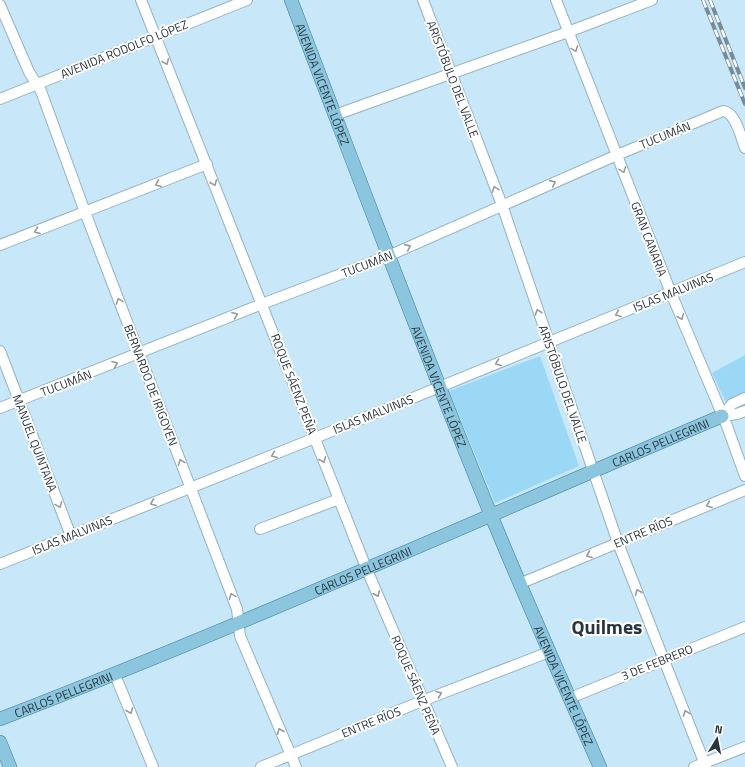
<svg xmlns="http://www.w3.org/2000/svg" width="745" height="767" viewBox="0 0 745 767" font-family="'Titillium Web',sans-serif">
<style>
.green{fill:#9ad8f6}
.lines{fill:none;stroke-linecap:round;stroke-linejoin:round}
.minor-casing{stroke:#92b1c1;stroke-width:12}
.major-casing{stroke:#367997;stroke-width:14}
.minor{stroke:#fff;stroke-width:10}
.major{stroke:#8bc5de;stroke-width:13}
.rail-casing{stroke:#768c98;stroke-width:4}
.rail{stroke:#fff;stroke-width:2.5;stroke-dasharray:8;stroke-linecap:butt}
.oneway{stroke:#949a9e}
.labels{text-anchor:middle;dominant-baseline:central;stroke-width:4;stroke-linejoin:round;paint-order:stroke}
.street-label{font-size:12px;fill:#29353c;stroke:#fff}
.town-label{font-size:20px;font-weight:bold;fill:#29353c;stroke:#fff}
</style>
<rect width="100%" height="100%" fill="#c8e8f9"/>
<path class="green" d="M745 355V401L729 409 712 373Z
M540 356 579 466 495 503 449 391Z"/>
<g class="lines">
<defs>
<path id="minor" d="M141 0 367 570 452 767
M423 0 502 205 618 543 706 767
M556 0 671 293 727 426 745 476
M0 5 29 72 41 91 85 212 237 609 240 636 296 767
M0 99 247 0
M335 115 568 32 652 0
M0 245 207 164
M0 351 71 536
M0 408 262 304 388 256 617 155 723 111C736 112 741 138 745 148
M722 416 732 404 745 398
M722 416 737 414 745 411
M260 529 339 499
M0 564 315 438 745 262
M519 584 745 490
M115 675 153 767
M570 698 745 627
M261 767 422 701 549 652
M694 767 745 747"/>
<g id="major">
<path id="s1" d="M291 0C357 172 421 345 491 515 526 600 563 683 600 767"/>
<path id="s2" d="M0 719C244 625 482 518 722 416"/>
<path d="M0 742 10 767"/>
</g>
</defs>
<use href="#minor" class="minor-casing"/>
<use href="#major" class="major-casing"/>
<use href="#minor" class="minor"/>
<use href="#major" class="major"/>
<defs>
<path id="rail" d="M703 0 745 104
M710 0 745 88"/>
</defs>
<use href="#rail" class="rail-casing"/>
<use href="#rail" class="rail"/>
</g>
<defs><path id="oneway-chevron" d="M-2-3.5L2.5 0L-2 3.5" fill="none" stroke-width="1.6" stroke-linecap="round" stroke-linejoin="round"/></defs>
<g class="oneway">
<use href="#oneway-chevron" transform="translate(575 49) rotate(69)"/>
<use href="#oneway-chevron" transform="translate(166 62) rotate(68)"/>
<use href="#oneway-chevron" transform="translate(623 170) rotate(69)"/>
<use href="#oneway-chevron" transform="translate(214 183) rotate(68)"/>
<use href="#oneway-chevron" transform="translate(553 183) rotate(-24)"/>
<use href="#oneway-chevron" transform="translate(158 184) rotate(158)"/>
<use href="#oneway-chevron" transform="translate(495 189) rotate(-111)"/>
<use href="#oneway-chevron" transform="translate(37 231) rotate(159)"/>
<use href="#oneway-chevron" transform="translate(408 247) rotate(-24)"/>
<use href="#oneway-chevron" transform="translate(119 301) rotate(-111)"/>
<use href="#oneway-chevron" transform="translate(538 312) rotate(-109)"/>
<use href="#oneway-chevron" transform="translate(618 314) rotate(158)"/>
<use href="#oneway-chevron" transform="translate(235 315) rotate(-22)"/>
<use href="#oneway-chevron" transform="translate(681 317) rotate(67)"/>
<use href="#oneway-chevron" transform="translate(498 363) rotate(157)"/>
<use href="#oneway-chevron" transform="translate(115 364) rotate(-21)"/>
<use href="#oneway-chevron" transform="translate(274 455) rotate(158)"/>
<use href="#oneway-chevron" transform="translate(323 460) rotate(68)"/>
<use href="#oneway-chevron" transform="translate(181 462) rotate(-111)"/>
<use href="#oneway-chevron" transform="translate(153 503) rotate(158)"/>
<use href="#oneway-chevron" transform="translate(59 505) rotate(69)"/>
<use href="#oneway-chevron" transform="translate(709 505) rotate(157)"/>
<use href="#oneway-chevron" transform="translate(589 555) rotate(157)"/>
<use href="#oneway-chevron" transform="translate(638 592) rotate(-112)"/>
<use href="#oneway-chevron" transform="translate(377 594) rotate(67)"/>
<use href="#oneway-chevron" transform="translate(232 596) rotate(-111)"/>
<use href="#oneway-chevron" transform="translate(439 694) rotate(-21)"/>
<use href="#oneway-chevron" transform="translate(130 711) rotate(68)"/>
<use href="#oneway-chevron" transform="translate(686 713) rotate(-111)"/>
<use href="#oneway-chevron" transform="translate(280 731) rotate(-113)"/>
</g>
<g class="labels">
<g class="street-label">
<text transform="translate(124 49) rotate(-22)">AVENIDA RODOLFO LÓPEZ</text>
<text transform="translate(453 79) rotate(69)">ARISTÓBULO DEL VALLE</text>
<text stroke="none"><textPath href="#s1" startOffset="90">AVENIDA VICENTE LÓPEZ</textPath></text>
<text transform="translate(665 135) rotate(-22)">TUCUMÁN</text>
<text transform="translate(649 239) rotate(69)">GRAN CANARIA</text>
<text transform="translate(367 264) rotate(-21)">TUCUMÁN</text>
<text transform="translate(673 292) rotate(-22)">ISLAS MALVINAS</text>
<text transform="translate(66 383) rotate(-21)">TUCUMÁN</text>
<text transform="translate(294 384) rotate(69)">ROQUE SÁENZ PEÑA</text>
<text transform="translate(563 384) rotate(71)">ARISTÓBULO DEL VALLE</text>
<text transform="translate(151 385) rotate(69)">BERNARDO DE IRIGOYEN</text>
<text stroke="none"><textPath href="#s1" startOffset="414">AVENIDA VICENTE LÓPEZ</textPath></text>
<text transform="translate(373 414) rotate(-22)">ISLAS MALVINAS</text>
<text transform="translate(35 443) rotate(69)">MANUEL QUINTANA</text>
<text stroke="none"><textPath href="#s2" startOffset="716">CARLOS PELLEGRINI</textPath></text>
<text transform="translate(643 532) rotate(-23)">ENTRE RÍOS</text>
<text transform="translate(72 535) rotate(-22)">ISLAS MALVINAS</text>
<text stroke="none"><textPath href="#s2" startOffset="392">CARLOS PELLEGRINI</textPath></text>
<text transform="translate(657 662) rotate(-22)">3 DE FEBRERO</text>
<text transform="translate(416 685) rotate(67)">ROQUE SÁENZ PEÑA</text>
<text stroke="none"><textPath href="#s1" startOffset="738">AVENIDA VICENTE LÓPEZ</textPath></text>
<text stroke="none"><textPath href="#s2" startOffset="68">CARLOS PELLEGRINI</textPath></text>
<text transform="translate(371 722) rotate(-22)">ENTRE RÍOS</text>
</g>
<g class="town-label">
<text x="607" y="626">Quilmes</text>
</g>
</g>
<g transform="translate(717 739) rotate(10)" stroke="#ffffff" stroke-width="3" paint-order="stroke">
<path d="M0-3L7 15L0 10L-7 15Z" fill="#29353c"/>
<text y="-6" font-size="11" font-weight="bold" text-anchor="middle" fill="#29353c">N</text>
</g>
</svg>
